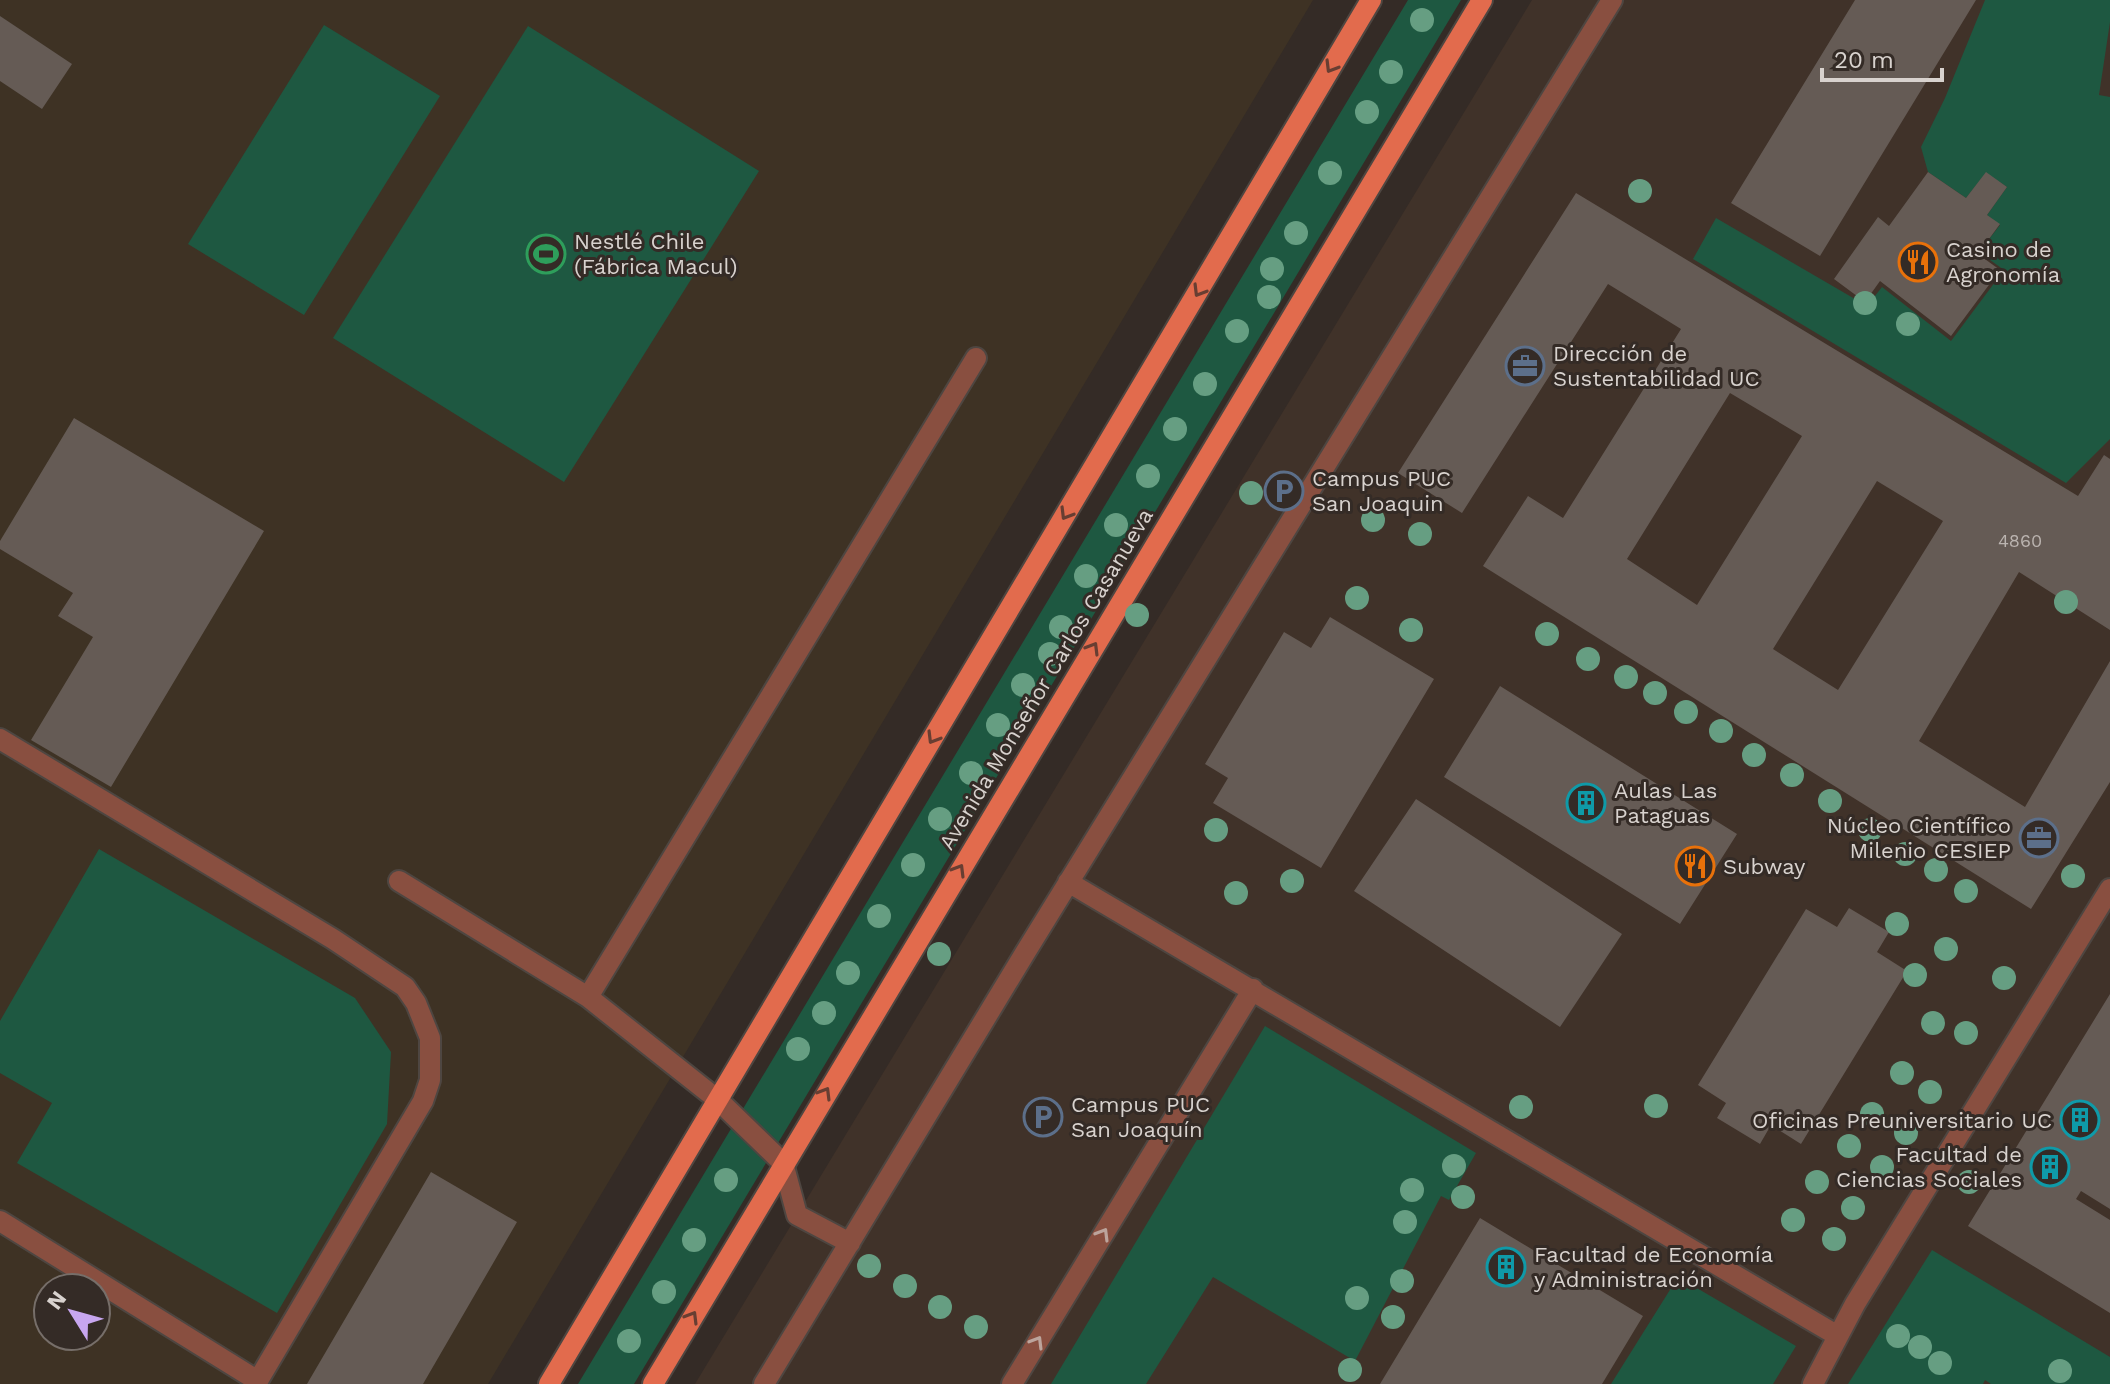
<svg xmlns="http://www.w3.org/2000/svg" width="2110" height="1384" viewBox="0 0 2110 1384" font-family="'Work Sans',sans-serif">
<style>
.built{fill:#403229}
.industrial{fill:#3e3224;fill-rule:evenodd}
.green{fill:#1e5841}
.building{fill:#655b55;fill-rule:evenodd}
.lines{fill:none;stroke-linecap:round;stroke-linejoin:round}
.minor-casing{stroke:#4e4641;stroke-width:24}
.major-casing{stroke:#4e4641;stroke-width:24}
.minor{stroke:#894f40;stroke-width:20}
.major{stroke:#e26b4d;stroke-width:20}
.tree{fill:#669e82}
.oneway{stroke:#683e32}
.oneway2{stroke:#bca49c}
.labels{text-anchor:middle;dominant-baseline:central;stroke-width:6;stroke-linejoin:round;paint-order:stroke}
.number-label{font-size:18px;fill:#bbb4b0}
.poi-label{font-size:22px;fill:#d8d2ce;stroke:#342b26;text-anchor:start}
.street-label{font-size:22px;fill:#d8d2ce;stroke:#342b26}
</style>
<rect width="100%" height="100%" fill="#342b26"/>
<path class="built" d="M1532 0H2110V1384H695Z"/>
<path class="industrial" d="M0 0H1313L488 1384H0ZM48 1288H96V1336H48Z"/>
<path class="green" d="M1408 0H1461L634 1384H578Z
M1985 0H2110V22L2099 95 2110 97V439L2066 483 1693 259 1716 218 1867 306 1882 287 1951 341 2004 270 1979 252 2000 225 1987 215 2007 187 1986 173 1966 198 1928 172 1921 147 1945 98Z
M324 25 440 96 304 315 188 244Z
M528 26 759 171 564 482 333 338Z
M99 849 355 998 391 1052 387 1124 277 1313 17 1163 52 1103 0 1073V1021Z
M1265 1026 1476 1153 1449 1200 1441 1196 1355 1361 1213 1277 1146 1384H1051Z
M1932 1250 2110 1357V1384H1991L1985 1380 1983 1384H1848Z
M1678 1277 1796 1346 1773 1384H1611Z"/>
<path class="building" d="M1855 0H1976L1820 256 1731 203Z
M0 16 72 64 42 109 0 81Z
M1928 172 1966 198 1986 172 2007 187 1987 215 2000 224 1978 254 2000 270 1951 336 1880 281 1865 302 1834 279 1878 217 1889 226Z
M1576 193 2078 496 2104 455 2110 459V630L2019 572 1919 741 2025 807 2110 661V782L2031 909 1483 566 1528 496 1563 518 1681 329 1608 284 1462 513 1398 473ZM1730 393 1802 436 1697 605 1627 559ZM1877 481 1943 521 1838 690 1773 649Z
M74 418 264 531 111 787 31 740 93 637 58 616 73 593 0 549V541Z
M1330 617 1434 679 1321 868 1213 803 1228 778 1205 764 1284 632 1311 648Z
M1500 686 1737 834 1680 924 1444 777Z
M1416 799 1622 934 1560 1027 1354 891Z
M1849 908 1889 932 1877 952 1907 971 1801 1144 1771 1125 1760 1144 1717 1118 1726 1103 1698 1085 1806 909 1837 927Z
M2110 994V1209L2081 1191 2076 1199 2110 1220V1313L1968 1226Z
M431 1172 517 1222 423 1384H307Z
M1480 1218 1643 1316 1602 1384H1380Z"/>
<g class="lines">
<defs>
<path id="minor" d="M0 739 333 939 405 987 416 1003 430 1038V1080L423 1101 256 1384
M399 881 588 997 718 1100 783 1163 797 1215 850 1243
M1068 882 1838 1336
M588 997 976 358
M0 1221 258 1381
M764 1384 1025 953 1612 0
M1012 1384 1253 989
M1813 1384 1855 1304 2110 889"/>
<path id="major" d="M549 1384 1371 0
M653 1384 1482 0"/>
</defs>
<use href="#minor" class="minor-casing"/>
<use href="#major" class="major-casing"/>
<use href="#minor" class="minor"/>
<use href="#major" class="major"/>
</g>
<g class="tree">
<circle cx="1422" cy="20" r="12"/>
<circle cx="1391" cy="72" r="12"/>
<circle cx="1367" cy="112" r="12"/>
<circle cx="1330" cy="173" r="12"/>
<circle cx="1640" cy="191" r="12"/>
<circle cx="1296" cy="233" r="12"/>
<circle cx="1272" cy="269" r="12"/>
<circle cx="1269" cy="297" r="12"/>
<circle cx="1865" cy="303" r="12"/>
<circle cx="1908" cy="324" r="12"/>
<circle cx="1237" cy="331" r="12"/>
<circle cx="1205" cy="384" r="12"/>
<circle cx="1175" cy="429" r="12"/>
<circle cx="1148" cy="476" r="12"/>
<circle cx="1251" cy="493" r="12"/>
<circle cx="1373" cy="520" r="12"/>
<circle cx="1116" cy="525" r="12"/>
<circle cx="1420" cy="534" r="12"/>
<circle cx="1086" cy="576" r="12"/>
<circle cx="1357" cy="598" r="12"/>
<circle cx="2066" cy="602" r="12"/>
<circle cx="1137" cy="615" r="12"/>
<circle cx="1061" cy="627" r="12"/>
<circle cx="1411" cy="630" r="12"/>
<circle cx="1547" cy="634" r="12"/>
<circle cx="1050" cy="654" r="12"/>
<circle cx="1588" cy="659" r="12"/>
<circle cx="1626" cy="677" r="12"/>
<circle cx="1023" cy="685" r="12"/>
<circle cx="1655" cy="693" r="12"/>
<circle cx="1686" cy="712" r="12"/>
<circle cx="998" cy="725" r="12"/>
<circle cx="1721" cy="731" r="12"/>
<circle cx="1754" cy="755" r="12"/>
<circle cx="971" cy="773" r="12"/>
<circle cx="1792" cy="775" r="12"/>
<circle cx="1830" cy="801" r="12"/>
<circle cx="940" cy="819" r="12"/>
<circle cx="1216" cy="830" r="12"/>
<circle cx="1870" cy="830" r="12"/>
<circle cx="1905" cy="854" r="12"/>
<circle cx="913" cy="865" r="12"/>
<circle cx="1936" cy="870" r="12"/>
<circle cx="2073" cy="876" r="12"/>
<circle cx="1292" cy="881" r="12"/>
<circle cx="1966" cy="891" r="12"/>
<circle cx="1236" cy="893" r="12"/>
<circle cx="879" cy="916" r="12"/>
<circle cx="1897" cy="924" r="12"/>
<circle cx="1946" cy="949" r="12"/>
<circle cx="939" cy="954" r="12"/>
<circle cx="848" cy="973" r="12"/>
<circle cx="1915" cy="975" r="12"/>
<circle cx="2004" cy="978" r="12"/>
<circle cx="824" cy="1013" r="12"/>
<circle cx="1933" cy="1023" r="12"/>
<circle cx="1966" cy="1033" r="12"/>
<circle cx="798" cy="1049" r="12"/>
<circle cx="1902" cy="1073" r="12"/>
<circle cx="1930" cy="1092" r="12"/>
<circle cx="1656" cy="1106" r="12"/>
<circle cx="1521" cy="1107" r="12"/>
<circle cx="1872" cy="1114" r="12"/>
<circle cx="1906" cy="1133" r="12"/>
<circle cx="1849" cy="1146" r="12"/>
<circle cx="1454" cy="1166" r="12"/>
<circle cx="1882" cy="1167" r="12"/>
<circle cx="726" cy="1180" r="12"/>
<circle cx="1817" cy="1182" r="12"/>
<circle cx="1969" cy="1182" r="12"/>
<circle cx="1412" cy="1190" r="12"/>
<circle cx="1463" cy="1197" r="12"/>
<circle cx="1853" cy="1208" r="12"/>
<circle cx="1793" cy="1220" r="12"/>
<circle cx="1405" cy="1222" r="12"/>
<circle cx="1834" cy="1239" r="12"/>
<circle cx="694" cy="1240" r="12"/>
<circle cx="869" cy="1266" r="12"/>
<circle cx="1402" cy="1281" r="12"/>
<circle cx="905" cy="1286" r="12"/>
<circle cx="664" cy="1292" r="12"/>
<circle cx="1357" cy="1298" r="12"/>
<circle cx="940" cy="1307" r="12"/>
<circle cx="1393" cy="1317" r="12"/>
<circle cx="976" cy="1327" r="12"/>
<circle cx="1898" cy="1336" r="12"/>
<circle cx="629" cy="1341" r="12"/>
<circle cx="1920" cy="1347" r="12"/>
<circle cx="1940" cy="1363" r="12"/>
<circle cx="1350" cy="1370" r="12"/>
<circle cx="2060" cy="1371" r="12"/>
</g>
<defs><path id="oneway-chevron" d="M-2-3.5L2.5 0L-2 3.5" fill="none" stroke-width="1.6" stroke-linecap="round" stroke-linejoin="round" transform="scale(2)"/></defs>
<g class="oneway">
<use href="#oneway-chevron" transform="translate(1331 67) rotate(121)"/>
<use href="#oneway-chevron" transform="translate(1199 291) rotate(121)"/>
<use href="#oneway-chevron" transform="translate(1066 514) rotate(121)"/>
<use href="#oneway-chevron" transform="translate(1093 648) rotate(-59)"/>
<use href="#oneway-chevron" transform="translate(933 738) rotate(121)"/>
<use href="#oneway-chevron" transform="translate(959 870) rotate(-59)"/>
<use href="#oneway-chevron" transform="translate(825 1093) rotate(-59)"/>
<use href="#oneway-chevron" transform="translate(692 1317) rotate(-59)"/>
</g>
<g class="oneway2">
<use href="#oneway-chevron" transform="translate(1103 1234) rotate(-59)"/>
<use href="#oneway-chevron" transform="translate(1037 1342) rotate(-59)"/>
</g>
<defs>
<symbol id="stadium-ring" viewBox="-11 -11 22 22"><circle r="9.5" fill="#342b26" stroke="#2e9e5b" stroke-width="1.5"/><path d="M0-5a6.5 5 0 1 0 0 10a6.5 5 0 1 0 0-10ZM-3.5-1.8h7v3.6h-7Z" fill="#2e9e5b"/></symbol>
<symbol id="restaurant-ring" viewBox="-11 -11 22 22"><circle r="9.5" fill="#342b26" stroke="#e8710a" stroke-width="1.5"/><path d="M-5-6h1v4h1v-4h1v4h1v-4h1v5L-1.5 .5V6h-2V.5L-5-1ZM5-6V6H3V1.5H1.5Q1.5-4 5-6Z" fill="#e8710a"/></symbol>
<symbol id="office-ring" viewBox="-11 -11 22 22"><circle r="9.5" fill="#342b26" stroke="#5c6f8a" stroke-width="1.5"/><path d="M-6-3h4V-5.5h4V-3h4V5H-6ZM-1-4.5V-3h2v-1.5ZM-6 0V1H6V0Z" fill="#5c6f8a"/></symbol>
<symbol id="parking-ring" viewBox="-11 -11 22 22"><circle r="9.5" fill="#342b26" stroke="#5c6f8a" stroke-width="1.5"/><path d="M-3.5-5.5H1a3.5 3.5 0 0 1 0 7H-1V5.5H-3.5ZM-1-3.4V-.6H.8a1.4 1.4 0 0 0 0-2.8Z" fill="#5c6f8a"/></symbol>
<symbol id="building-ring" viewBox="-11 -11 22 22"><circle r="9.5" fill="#342b26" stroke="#0f9aa8" stroke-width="1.5"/><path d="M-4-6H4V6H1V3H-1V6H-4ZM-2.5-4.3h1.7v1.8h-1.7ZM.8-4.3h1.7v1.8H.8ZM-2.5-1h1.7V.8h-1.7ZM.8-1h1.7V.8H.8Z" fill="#0f9aa8"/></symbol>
</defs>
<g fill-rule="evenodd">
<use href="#stadium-ring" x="524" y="232" width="44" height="44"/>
<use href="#restaurant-ring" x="1896" y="240" width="44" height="44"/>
<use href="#office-ring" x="1503" y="344" width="44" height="44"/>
<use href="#parking-ring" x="1262" y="469" width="44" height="44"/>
<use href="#building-ring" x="1564" y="781" width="44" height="44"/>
<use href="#office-ring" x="2017" y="816" width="44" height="44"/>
<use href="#restaurant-ring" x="1673" y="844" width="44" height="44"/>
<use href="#parking-ring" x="1021" y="1095" width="44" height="44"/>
<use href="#building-ring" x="2058" y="1098" width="44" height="44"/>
<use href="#building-ring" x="2028" y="1145" width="44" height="44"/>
<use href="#building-ring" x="1484" y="1245" width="44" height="44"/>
</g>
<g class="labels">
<g class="number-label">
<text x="2020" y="540">4860</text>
</g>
<g class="poi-label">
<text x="574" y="241">Nestlé Chile<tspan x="574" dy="25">(Fábrica Macul)</tspan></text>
<text x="1946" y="249">Casino de<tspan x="1946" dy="25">Agronomía</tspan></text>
<text x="1553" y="353">Dirección de<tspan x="1553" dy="25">Sustentabilidad UC</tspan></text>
<text x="1312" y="478">Campus PUC<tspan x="1312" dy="25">San Joaquin</tspan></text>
<text x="1614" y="790">Aulas Las<tspan x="1614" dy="25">Pataguas</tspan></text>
<text x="2011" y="825" text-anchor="end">Núcleo Científico<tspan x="2011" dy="25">Milenio CESIEP</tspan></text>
<text x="1723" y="866">Subway</text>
<text x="1071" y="1104">Campus PUC<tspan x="1071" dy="25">San Joaquín</tspan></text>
<text x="2052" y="1120" text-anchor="end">Oficinas Preuniversitario UC</text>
<text x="2022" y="1154" text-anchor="end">Facultad de<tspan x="2022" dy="25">Ciencias Sociales</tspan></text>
<text x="1534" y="1254">Facultad de Economía<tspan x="1534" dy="25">y Administración</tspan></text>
</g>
<g class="street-label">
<text transform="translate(1046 679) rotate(-59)">Avenida Monseñor Carlos Casanueva</text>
</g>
</g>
<g transform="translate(72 1312) rotate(307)"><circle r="38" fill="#342b26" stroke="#766e69" stroke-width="2"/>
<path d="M0-6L14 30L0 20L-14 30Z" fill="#c7a6ef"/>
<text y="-12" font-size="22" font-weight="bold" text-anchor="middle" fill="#d8d2ce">N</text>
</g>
<path d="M1822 68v12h120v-12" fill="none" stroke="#d8d2ce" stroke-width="4"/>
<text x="1834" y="68" font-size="24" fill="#d8d2ce" stroke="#342b26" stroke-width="6" paint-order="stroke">20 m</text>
</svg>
